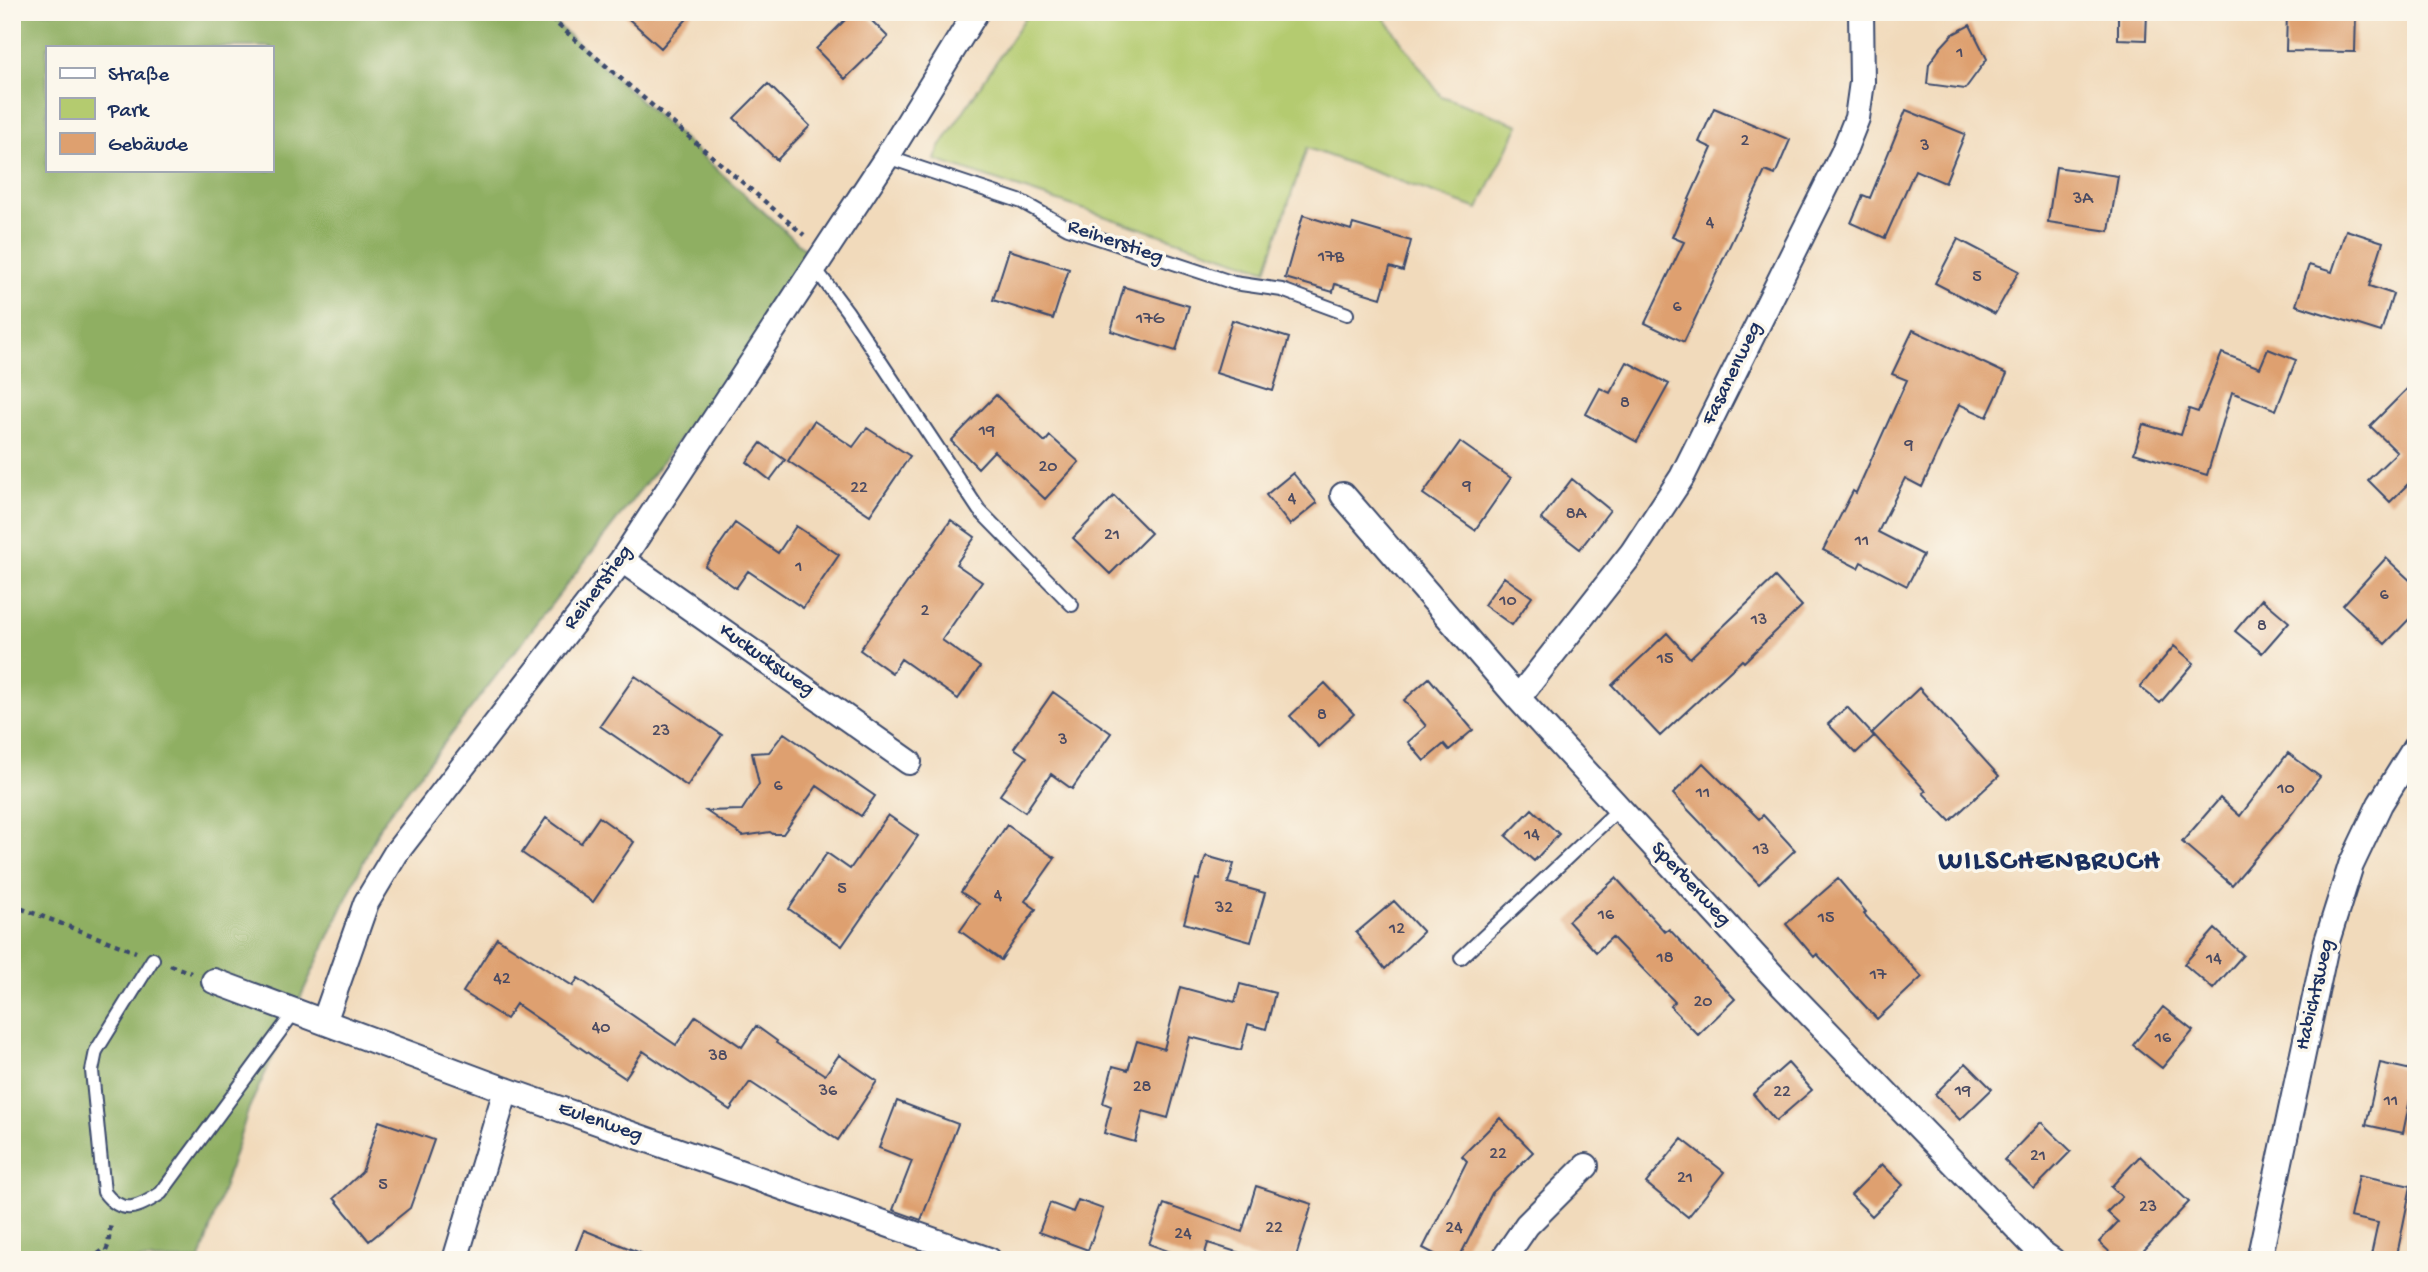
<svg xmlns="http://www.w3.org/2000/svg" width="2428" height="1272" viewBox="0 0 2428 1272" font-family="'Gochi Hand',sans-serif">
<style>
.green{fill:#b4cb6f;stroke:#687d66;stroke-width:2}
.forest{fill:#8faf62;stroke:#556f60;stroke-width:2;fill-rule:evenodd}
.building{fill:#dea06f}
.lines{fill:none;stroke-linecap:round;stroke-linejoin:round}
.lane-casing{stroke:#3b496c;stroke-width:16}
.street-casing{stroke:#3b496c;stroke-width:28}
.path{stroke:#3b496c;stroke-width:4.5;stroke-dasharray:5 5;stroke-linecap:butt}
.lane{stroke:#fff;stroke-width:12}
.street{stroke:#fff;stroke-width:24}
.labels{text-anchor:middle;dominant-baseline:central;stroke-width:7;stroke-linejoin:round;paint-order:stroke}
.number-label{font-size:18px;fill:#4c4b62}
.street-label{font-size:21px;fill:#1b2f5e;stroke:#fbf7ec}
.district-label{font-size:28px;font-weight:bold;letter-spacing:2px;fill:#1b2f5e;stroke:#fbf7ec}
</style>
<rect width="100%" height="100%" fill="#fbf7ec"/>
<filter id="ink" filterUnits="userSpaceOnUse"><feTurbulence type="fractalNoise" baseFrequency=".0143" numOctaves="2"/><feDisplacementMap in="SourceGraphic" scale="14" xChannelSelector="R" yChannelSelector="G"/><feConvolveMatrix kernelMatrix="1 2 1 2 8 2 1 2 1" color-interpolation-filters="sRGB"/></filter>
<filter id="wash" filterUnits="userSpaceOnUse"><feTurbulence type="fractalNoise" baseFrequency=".00686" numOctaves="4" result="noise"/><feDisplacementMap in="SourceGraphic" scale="28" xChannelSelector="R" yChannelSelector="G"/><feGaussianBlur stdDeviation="1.57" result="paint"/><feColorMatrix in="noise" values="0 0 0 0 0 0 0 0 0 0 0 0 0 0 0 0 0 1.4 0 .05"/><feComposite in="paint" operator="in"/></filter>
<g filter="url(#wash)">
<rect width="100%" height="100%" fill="#f1dabb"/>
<path class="green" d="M1029 12H1380L1441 96 1519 125 1478 209 1307 148 1266 270 935 160 940 147Z"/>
<path class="forest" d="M12 12H543L818 261 381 824 249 1108 200 1260H12ZM47 47H271V170H47Z"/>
<g id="blocks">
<path class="building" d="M621 12H693L661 48Z
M853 12H863L888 37 845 79 816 49Z
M2118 12H2147L2146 40 2118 39Z
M2287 12H2356L2355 52 2286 51Z
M1970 25 1987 59 1965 89 1927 84 1929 64 1941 47 1953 34Z
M768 84 810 126 777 160 734 118Z
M1714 108 1790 140 1775 175 1765 171 1684 342 1645 323 1684 242 1672 237 1712 148 1699 142Z
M1906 110 1965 134 1945 183 1915 170 1885 238 1851 223 1863 195 1870 198Z
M2056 167 2118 176 2109 231 2048 222Z
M1303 215 1351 230 1353 224 1411 241 1403 271 1390 267 1381 298 1335 284 1333 292 1285 278Z
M2346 230 2383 242 2369 286 2393 294 2381 332 2296 305 2309 265 2332 272Z
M1958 239 2019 271 1995 314 1935 283Z
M1009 250 1069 269 1053 319 993 300Z
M1124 287 1189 306 1176 351 1111 331Z
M1232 320 1289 338 1273 391 1216 373Z
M1913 330 2007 374 1987 417 1959 404 1922 487 1905 478 1878 532 1923 555 1907 586 1861 562 1858 568 1823 550 1853 491 1856 493 1907 380 1892 374Z
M2268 349 2296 360 2276 410 2232 392 2207 475 2134 453 2143 424 2181 435 2189 409 2198 412 2222 353 2260 368Z
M1627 362 1669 384 1637 442 1586 414 1600 388 1610 393Z
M2416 380V476L2390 502 2368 480 2397 452 2370 426Z
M996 395 1045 442 1050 436 1079 462 1045 499 994 451 978 468 951 441Z
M814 421 853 447 867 428 910 456 870 515 788 461Z
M1460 442 1511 478 1475 530 1423 494Z
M761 443 785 460 770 480 747 462Z
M1293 473 1317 503 1290 525 1266 495Z
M1572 479 1610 510 1580 549 1541 519Z
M1114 496 1151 533 1110 574 1073 538Z
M951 520 975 537 956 564 982 582 942 640 980 667 958 699 901 659 892 673 860 650Z
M735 523 778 553 796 526 839 555 803 608 748 571 736 588 705 566Z
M2386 558 2416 586V612L2385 644 2343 605Z
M1504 577 1532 597 1512 625 1484 605Z
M1775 577 1802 606 1744 662 1742 660 1660 736 1612 685 1667 633 1690 658Z
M2262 599 2289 622 2262 653 2235 631Z
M2174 646 2194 663 2160 703 2140 687Z
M635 676 722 735 687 786 600 726Z
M1429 678 1473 730 1449 750 1444 744 1424 761 1408 742 1426 726 1404 700Z
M1325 683 1354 714 1319 747 1290 716Z
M1919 688 1999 776 1950 821 1923 793 1926 791 1872 733Z
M1053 692 1111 733 1072 789 1051 774 1025 812 1000 795 1027 757 1014 748Z
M1847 707 1874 736 1856 753 1828 724Z
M784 733 875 796 861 816 817 786 783 834H773L770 832 743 836 706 811 742 810 759 784 752 753 769 752Z
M2288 753 2320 777 2280 829 2232 885 2182 842 2220 798 2240 816Z
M1703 763 1759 819 1763 815 1795 850 1759 884 1673 794Z
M1532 809 1559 834 1534 861 1506 836Z
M888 815 918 836 842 946 789 909 827 853 850 869Z
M599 817 634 842 593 902 522 853 546 818 581 843Z
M1007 825 1055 858 1025 901 1036 909 1001 960 960 931 979 904 961 892Z
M1206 856 1234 864 1228 883 1265 893 1251 942 1184 923 1196 879 1199 880Z
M1616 878 1665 932 1669 929 1735 999 1698 1035 1670 1006 1675 1002 1612 937 1596 952 1568 921Z
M1838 879 1866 912 1864 914 1922 977 1877 1019 1817 954 1814 957 1786 924Z
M1394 901 1423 932 1385 969 1356 933Z
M2215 929 2243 955 2213 989 2184 964Z
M497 938 573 986 578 978 676 1045 696 1016 742 1047 756 1026 777 1041 776 1043 825 1075 839 1055 877 1081 838 1140 750 1082 730 1110 643 1051 625 1078 516 1004 506 1019 463 992Z
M1240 984 1275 993 1266 1029 1248 1024 1241 1050 1190 1037 1168 1118 1143 1111 1135 1142 1104 1133 1111 1106 1103 1103 1113 1066 1128 1070 1137 1041 1164 1049 1180 987 1235 1002Z
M2163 1007 2193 1031 2162 1068 2133 1045Z
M1788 1063 1812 1090 1776 1121 1753 1094Z
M1966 1063 1992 1089 1960 1120 1935 1094Z
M2380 1063 2416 1071 2403 1133 2366 1125Z
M897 1101 958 1124 921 1220 893 1210 912 1161 879 1148Z
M1500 1118 1533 1152 1492 1193 1458 1260H1446L1423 1248 1467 1161 1462 1156Z
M379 1121 434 1140 410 1208 369 1241 334 1198 362 1172Z
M2041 1122 2071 1151 2034 1189 2004 1160Z
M1682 1139 1724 1172 1688 1217 1646 1183Z
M2140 1156 2189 1202 2135 1260H2118L2099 1242 2118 1222 2107 1212 2122 1197 2111 1187Z
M1882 1164 1903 1185 1872 1216 1851 1195Z
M2359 1175 2411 1186 2396 1260H2370L2378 1223 2350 1217Z
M1256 1186 1312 1204 1295 1260H1262L1208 1243 1203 1260H1192L1149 1244 1164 1204 1242 1232Z
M1078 1200 1103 1209 1088 1250 1039 1232 1050 1203 1073 1212Z
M584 1230 655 1259V1260H572Z"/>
</g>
</g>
<g filter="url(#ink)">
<use href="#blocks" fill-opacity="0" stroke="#3b496c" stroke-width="2"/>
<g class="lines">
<defs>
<path id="lane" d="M887 157 1022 202 1068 228 1234 283 1282 290 1347 314
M814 267 847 311 979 510 1072 605
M1461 958 1620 808
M153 959 96 1051 92 1071 104 1192C122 1216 139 1208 161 1193L295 1011"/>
<path id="street" d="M1343 495 1518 698 1776 979 2039 1251 2052 1260
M622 560 909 762
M1518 698 1632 553 1682 477 1843 153 1857 118 1862 82 1861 12
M214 981 506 1090 989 1260
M324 1022 366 903 396 853 622 560 887 157 976 12
M455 1260 506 1090
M1503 1260 1527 1225 1586 1166
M2259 1260 2327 941 2351 865 2380 804 2416 746"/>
</defs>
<use href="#lane" class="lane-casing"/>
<use href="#street" class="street-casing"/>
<path class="path" d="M543 12 804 235
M12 905 136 952
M170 965 191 973
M90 1260 106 1248
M102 1260 108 1246 111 1222"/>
<use href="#lane" class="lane"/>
<use href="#street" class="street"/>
</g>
</g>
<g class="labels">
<g class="number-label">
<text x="1960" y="53">1</text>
<text x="1745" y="141">2</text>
<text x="1925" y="146">3</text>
<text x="2083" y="199">3A</text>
<text x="1710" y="223">4</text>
<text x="1331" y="257">17B</text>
<text x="1977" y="277">5</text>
<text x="1677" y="307">6</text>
<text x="1150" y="319">17G</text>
<text x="1625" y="403">8</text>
<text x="987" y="431">19</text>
<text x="1909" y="445">9</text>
<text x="1048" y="467">20</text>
<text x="1467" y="486">9</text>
<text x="859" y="488">22</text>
<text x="1292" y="499">4</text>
<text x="1576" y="514">8A</text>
<text x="1112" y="535">21</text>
<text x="1862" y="541">11</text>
<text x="799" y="567">1</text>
<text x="2384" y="595">6</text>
<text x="1508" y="601">10</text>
<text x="925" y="611">2</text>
<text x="1759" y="620">13</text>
<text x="2262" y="626">8</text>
<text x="1665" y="659">15</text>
<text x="1322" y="715">8</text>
<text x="661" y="731">23</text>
<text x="1063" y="740">3</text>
<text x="778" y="786">6</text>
<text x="2286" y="789">10</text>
<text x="1703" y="793">11</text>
<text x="1532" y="835">14</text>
<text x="1761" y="850">13</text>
<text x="842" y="889">5</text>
<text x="998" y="896">4</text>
<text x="1224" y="908">32</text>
<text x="1606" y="915">16</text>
<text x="1826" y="918">15</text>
<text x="1397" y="929">12</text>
<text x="1665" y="958">18</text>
<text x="2214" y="959">14</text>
<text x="1878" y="975">17</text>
<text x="502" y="979">42</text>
<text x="1703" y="1002">20</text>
<text x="601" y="1028">40</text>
<text x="2163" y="1038">16</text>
<text x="718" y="1056">38</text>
<text x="1142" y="1087">28</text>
<text x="828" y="1091">36</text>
<text x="1963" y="1091">19</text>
<text x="1782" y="1092">22</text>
<text x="2391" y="1101">11</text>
<text x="1498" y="1154">22</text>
<text x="2038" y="1156">21</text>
<text x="1685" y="1178">21</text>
<text x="383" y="1185">5</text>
<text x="2148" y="1207">23</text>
<text x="1274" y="1228">22</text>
<text x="1454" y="1228">24</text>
<text x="1183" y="1234">24</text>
</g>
<g class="street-label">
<text transform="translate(1115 243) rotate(19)">Reiherstieg</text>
<text transform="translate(1733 374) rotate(-64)">Fasanenweg</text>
<text transform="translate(599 588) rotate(-53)">Reiherstieg</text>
<text transform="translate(766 661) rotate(35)">Kuckucksweg</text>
<text transform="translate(1690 885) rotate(47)">Sperberweg</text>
<text transform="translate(2316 995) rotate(-77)">Habichtsweg</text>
<text transform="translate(600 1123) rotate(19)">Eulenweg</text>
</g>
<g class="district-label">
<text x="2050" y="862">WILSCHENBRUCH</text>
</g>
</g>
<rect width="2428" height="1272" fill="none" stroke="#fbf7ec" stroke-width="42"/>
<rect x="46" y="46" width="228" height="126" fill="#fbf7ec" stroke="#a1a7b3" stroke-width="2"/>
<rect x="60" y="68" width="35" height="10" fill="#ffffff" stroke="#a1a7b3" stroke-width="2"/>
<text x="108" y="80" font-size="21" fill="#1b2f5e">Straße</text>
<rect x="60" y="98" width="35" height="21" fill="#b4cb6f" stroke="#a1a7b3" stroke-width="2"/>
<text x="108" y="116" font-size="21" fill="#1b2f5e">Park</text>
<rect x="60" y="133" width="35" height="21" fill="#dea06f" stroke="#a1a7b3" stroke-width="2"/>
<text x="108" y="150" font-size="21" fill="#1b2f5e">Gebäude</text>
</svg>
